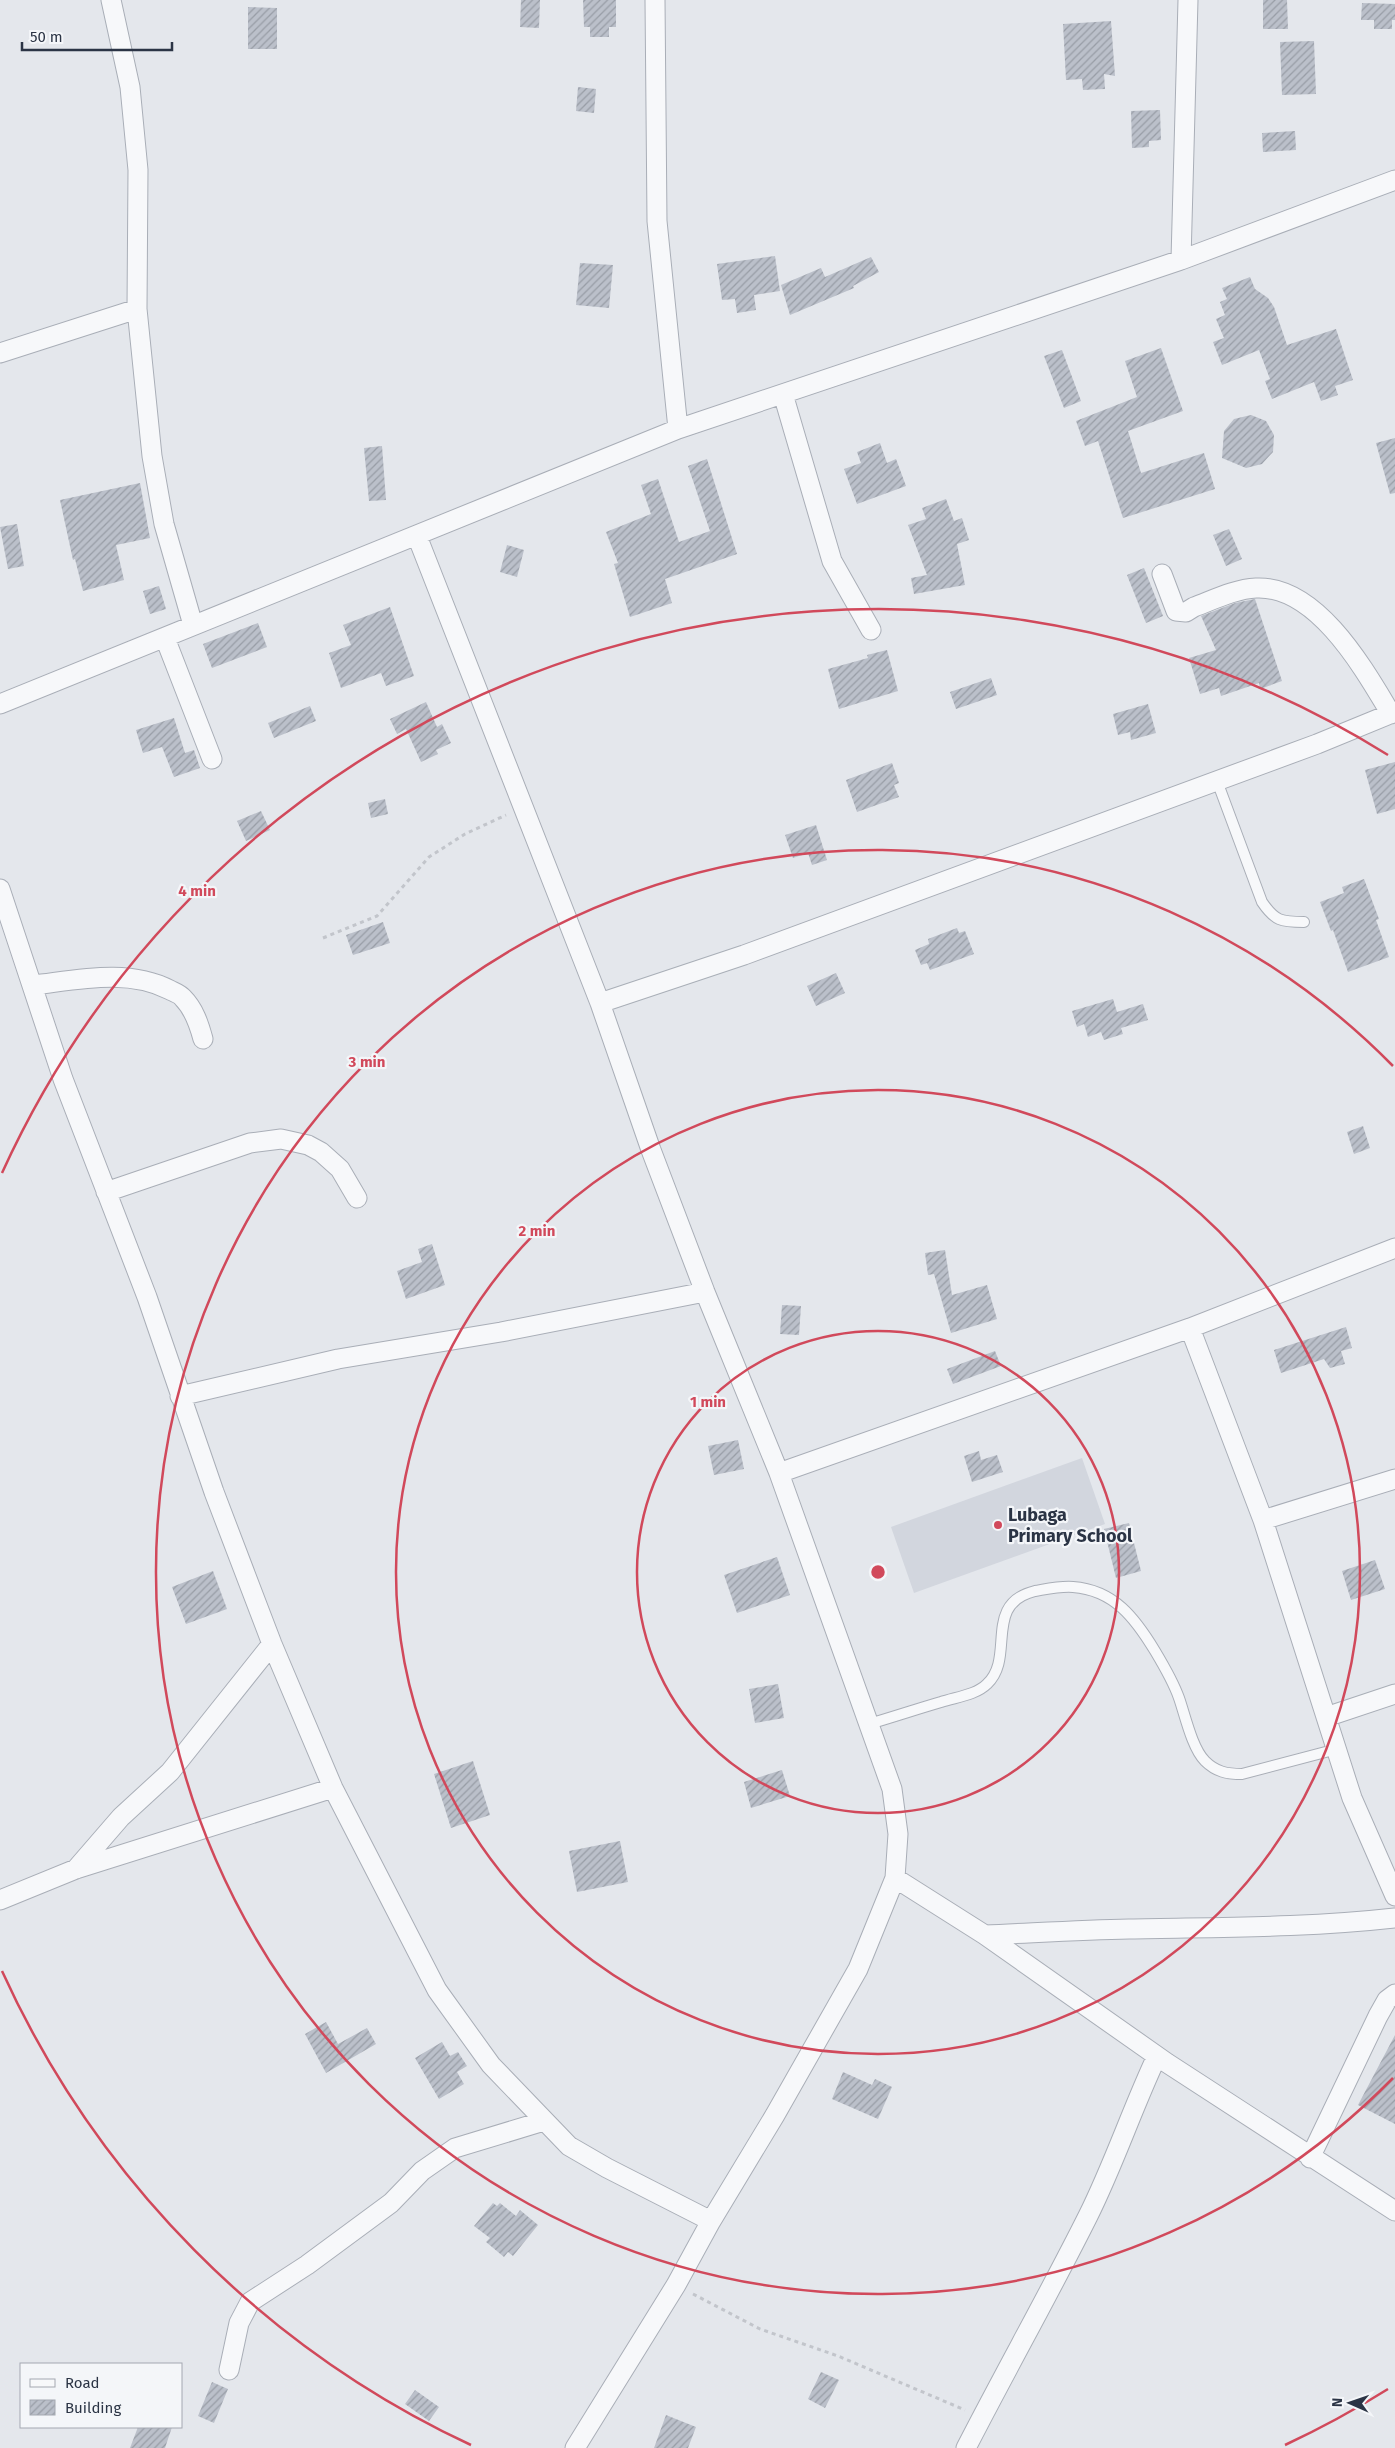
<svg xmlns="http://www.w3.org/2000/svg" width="1395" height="2448" viewBox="0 0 1395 2448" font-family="'Fira Sans',sans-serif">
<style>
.built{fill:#d2d6de}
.building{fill:url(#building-hatch)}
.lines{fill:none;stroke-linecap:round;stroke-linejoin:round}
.service-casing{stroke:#a9aeb7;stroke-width:12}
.minor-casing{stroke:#a9aeb7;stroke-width:21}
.path{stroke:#c2c5cb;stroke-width:3;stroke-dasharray:4 4;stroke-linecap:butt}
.service{stroke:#f7f8fa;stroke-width:10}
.minor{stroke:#f7f8fa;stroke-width:19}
.ring{fill:none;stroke:#d1495b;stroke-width:2.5}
.poi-dot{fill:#d1495b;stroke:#f4f6f9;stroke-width:2}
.labels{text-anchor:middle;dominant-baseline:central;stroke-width:4.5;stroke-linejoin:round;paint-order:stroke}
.poi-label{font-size:18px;font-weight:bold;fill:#2b3445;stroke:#f4f6f9;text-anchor:start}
.centre{fill:#d1495b;stroke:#f4f6f9;stroke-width:2.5}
.ring-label{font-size:15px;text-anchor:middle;font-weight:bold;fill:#d1495b;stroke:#f4f6f9;stroke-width:4.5;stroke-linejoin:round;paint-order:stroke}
</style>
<defs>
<pattern id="building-hatch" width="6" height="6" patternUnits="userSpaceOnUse" patternTransform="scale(1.25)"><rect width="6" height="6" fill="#bbc0ca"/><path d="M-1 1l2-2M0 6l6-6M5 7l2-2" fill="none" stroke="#989da6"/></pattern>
</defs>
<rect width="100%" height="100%" fill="#e4e7ec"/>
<path class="built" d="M1082 1458 1105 1524 914 1593 891 1527Z"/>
<path class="building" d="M521 0H540L539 28 520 27Z
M583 0H616V27H609V37H590V27H584Z
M1263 0H1287L1288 29H1263Z
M1362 3 1395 4V20H1392V29H1374V20H1361Z
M248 7 277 8V49H248Z
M1111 21 1115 76 1104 74 1105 89 1083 90 1082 79 1066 80 1063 24Z
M1314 41 1316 94 1282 95 1280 42Z
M578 87 596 89 594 113 576 111Z
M1160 110 1161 140 1149 141V147L1132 148 1131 111Z
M1295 131 1296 150 1263 152 1262 133Z
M775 256 780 291 754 295 756 310 737 313 735 299 722 300 717 264Z
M871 257 879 272 853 286 854 288 790 315 781 285 821 268 825 277Z
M580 263 613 265 609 308 576 305Z
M1250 277 1255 289 1268 298 1274 307 1287 345 1336 329 1353 380 1335 386 1338 395 1321 401 1314 382 1272 399 1265 381 1270 379 1259 350 1222 365 1213 342 1224 338 1216 319 1225 315 1220 302 1227 299 1222 288Z
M1161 348 1183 411 1128 431 1141 473 1204 453 1215 489 1123 518 1098 441 1085 446 1076 421 1137 397 1125 361Z
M1062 350 1081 401 1064 408 1044 356Z
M1251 415 1266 421 1274 435 1273 452 1262 464 1246 468 1222 458 1224 431 1234 419Z
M1395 438V493L1390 494 1376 443Z
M880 443 887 463 896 459 906 486 857 504 844 469 861 463 857 452Z
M382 446 386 500 369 501 364 448Z
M707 459 737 554 665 579 672 603 630 617 614 564 618 563 606 532 651 514 641 485 658 479 679 542 710 531 688 466Z
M140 483 150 538 116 545 124 580 83 591 75 559 73 560 60 500Z
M946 499 954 521 962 518 969 540 957 544 965 585 914 594 911 578 927 575 908 525 926 519 922 508Z
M17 524 24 566 8 569 0 527Z
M1229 529 1242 559 1226 566 1213 535Z
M507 545 524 550 517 577 500 572Z
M1144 568 1163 616 1146 623 1127 575Z
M159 586 166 609 150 614 143 591Z
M1255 599 1282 681 1260 689 1259 683 1221 696 1219 688 1200 694 1189 658 1216 650 1201 616 1235 603Z
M390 607 414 676 386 686 381 673 341 688 329 653 351 645 343 625Z
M258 623 267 647 212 668 203 644Z
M887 650 898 691 839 709 828 669 868 658 867 655Z
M991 678 997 695 956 709 950 692Z
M426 702 437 727 442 724 451 743 436 750 438 754 421 762 406 729 397 734 390 719Z
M1148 704 1156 733 1131 740 1130 732 1118 735 1113 714Z
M310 706 316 721 274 738 268 723Z
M174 718 185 753 194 750 200 768 174 777 162 747 143 753 136 730Z
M1395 762V809L1377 814 1365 770Z
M892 763 899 783 894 785 899 797 857 812 846 780Z
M385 799 388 814 371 818 368 803Z
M261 811 270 830 246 841 237 821Z
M816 825 827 860 812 865 808 853 793 858 785 835Z
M1364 879 1379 919 1376 920 1389 957 1348 972 1333 930 1331 931 1320 902 1344 893 1342 887Z
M383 922 390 943 353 955 346 935Z
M957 928 959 933 965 931 974 954 930 970 927 963 921 965 915 950 929 944 928 939Z
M836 973 845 993 816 1006 807 986Z
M1113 999 1117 1012 1143 1004 1148 1020 1121 1028 1123 1034 1104 1040 1101 1032 1088 1037 1084 1024 1077 1027 1072 1011Z
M1363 1126 1370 1148 1354 1154 1347 1132Z
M432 1244 445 1285 406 1299 397 1271 422 1262 418 1249Z
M945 1250 952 1295 987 1285 997 1319 951 1333 934 1274 928 1275 925 1253Z
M782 1305 801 1306 799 1335 780 1334Z
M1346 1327 1352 1348 1341 1351 1345 1364 1330 1368 1324 1359 1281 1373 1274 1350Z
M995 1351 1001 1366 953 1384 947 1369Z
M738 1440 744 1469 714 1475 708 1446Z
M979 1451 981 1460 997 1455 1003 1472 972 1482 964 1456Z
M1129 1523 1141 1571 1116 1578 1104 1529Z
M777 1557 790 1595 737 1613 724 1575Z
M1375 1560 1385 1589 1351 1600 1342 1571Z
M213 1571 227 1609 186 1624 172 1587Z
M778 1684 784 1718 755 1723 749 1689Z
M473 1761 490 1815 451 1828 434 1774Z
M782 1770 790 1796 751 1808 744 1782Z
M620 1841 628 1882 577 1892 569 1851Z
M326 2022 338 2044 367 2028 376 2044 326 2073 305 2034Z
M1395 2035V2124L1358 2105Z
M442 2042 450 2056 458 2052 467 2066 457 2072 464 2084 439 2099 415 2058Z
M843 2072 872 2085 875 2079 892 2087 878 2119 832 2099Z
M493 2203 497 2206 500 2203 516 2216 520 2210 538 2225 513 2256 508 2252 504 2257 486 2242 490 2238 474 2226Z
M821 2372 839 2380 825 2408 808 2399Z
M212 2382 228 2389 214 2423 198 2416Z
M415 2390 439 2407 429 2421 405 2404Z
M666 2415 696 2427 688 2448H654Z
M138 2427H172L165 2448H130Z"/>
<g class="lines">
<defs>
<path id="service" d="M1217 781 1262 902C1275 921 1281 922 1304 922
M869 1724C893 1717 917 1709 941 1702 956 1697 976 1695 987 1684 1016 1657 982 1604 1035 1591 1047 1589 1060 1586 1073 1587 1114 1590 1135 1618 1155 1651 1164 1666 1173 1681 1179 1698 1185 1715 1192 1748 1205 1761 1216 1772 1227 1774 1242 1774L1337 1749"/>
<path id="minor" d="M111 0 130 87 138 170 137 309 152 456 164 524 193 625
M655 0 657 221 678 429
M1181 260 1188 0
M0 353 137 309
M783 394 832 561 871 630
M417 536 600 1003 651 1150 705 1292 779 1473 892 1789 898 1834 895 1878 858 1969 775 2115 711 2221 676 2285 575 2448
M1162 574 1176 611 1186 612 1194 607C1213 600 1235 589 1256 588 1317 585 1364 669 1391 714
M165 638 212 759
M0 704 678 429 1181 260 1395 180
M0 889 63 1079 147 1297 214 1492 272 1644 333 1788 437 1990 491 2065 569 2146 607 2168 711 2221
M33 985C77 980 128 968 170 990 174 992 180 994 183 998 194 1009 199 1024 203 1039
M600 1003 744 955 1317 744 1395 712
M106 1192 250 1143 281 1139 308 1145 321 1152 340 1169 357 1198
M1190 1328 1263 1520 1352 1798 1395 1896
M180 1396 338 1359 501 1332 705 1292
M779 1473 1190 1328 1395 1248
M1263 1520 1395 1479
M1326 1717 1395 1694
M76 1869 121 1817 170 1772 272 1644
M895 1878 985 1935 1167 2063 1395 2211
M0 1900 76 1869 333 1788
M985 1935C1033 1933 1081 1930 1129 1929 1218 1927 1306 1928 1395 1918
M1310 2158 1378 2016 1387 2000 1395 1994
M229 2370 239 2323 250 2302 307 2265 391 2203 422 2171 455 2148 544 2121
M966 2448C1006 2370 1049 2294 1088 2216 1114 2164 1132 2109 1157 2056"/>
</defs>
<use href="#service" class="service-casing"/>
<use href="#minor" class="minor-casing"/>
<path class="path" d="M323 938 377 916 429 857 465 834 506 815
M693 2294 760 2329 838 2356 965 2410"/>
<use href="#service" class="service"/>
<use href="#minor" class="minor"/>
</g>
<g class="ring">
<circle cx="878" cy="1572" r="241"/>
<circle cx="878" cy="1572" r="482"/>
<path d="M1393 2078A722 722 0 1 1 1393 1066"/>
<path d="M1388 2389A963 963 0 0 1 1285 2445M471 2445A963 963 0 0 1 2 1971M2 1173A963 963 0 0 1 1388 755"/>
</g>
<circle class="poi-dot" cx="998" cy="1525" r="5"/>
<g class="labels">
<g class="poi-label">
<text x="1008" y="1515">Lubaga<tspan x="1008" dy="21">Primary School</tspan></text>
</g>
</g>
<circle cx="878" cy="1572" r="8" class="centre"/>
<g class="ring-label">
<text x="197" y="896">4 min</text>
<text x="367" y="1067">3 min</text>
<text x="537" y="1236">2 min</text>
<text x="708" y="1407">1 min</text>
</g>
<rect x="20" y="2363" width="162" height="65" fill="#f4f6f9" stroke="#a4a8b1"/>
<rect x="30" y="2379" width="25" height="8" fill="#f7f8fa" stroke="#a4a8b1"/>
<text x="65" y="2388" font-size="15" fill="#2b3445">Road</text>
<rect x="30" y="2400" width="25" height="15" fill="url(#building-hatch)" stroke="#a4a8b1"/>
<text x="65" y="2413" font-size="15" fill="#2b3445">Building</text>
<g transform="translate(1350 2403) rotate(272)" stroke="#f4f6f9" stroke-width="4" paint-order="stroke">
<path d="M0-4L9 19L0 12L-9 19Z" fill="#2b3445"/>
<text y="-8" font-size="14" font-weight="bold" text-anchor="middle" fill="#2b3445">N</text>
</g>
<path d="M22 42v8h150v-8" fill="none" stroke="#2b3445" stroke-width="2.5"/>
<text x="30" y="42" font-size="15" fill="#2b3445" stroke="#f4f6f9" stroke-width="4" paint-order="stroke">50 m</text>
</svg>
